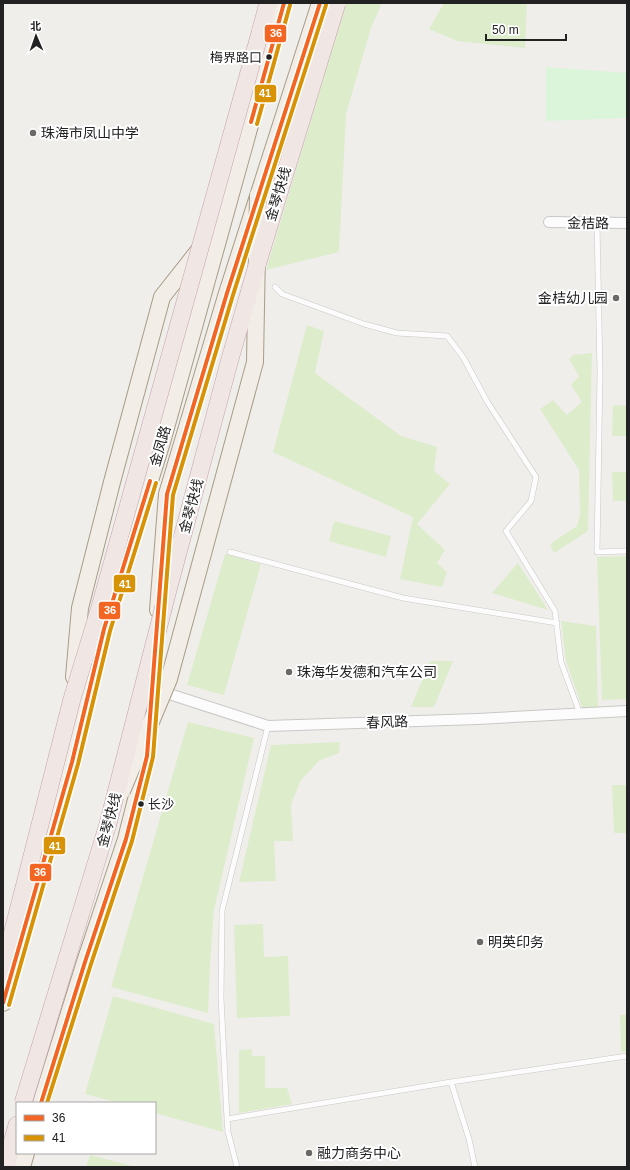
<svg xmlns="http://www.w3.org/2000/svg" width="630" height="1170" viewBox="0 0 630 1170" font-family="Helvetica,'Noto Sans SC',sans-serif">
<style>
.grass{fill:#ddeccb}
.park{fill:#daf5da}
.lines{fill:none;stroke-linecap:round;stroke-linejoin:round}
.service-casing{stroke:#c9c8c7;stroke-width:6}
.minor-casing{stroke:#c9c8c7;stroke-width:12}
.primary-casing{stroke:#a79c86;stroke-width:18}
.trunk-casing{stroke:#c5a2ac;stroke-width:18}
.service{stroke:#fdfcfc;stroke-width:5}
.minor{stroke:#fdfcfc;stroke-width:10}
.primary{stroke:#f3ede7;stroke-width:16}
.trunk{stroke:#f0e6e4;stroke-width:17}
.primary-bridge-casing{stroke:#a79c86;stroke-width:18;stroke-linecap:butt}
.trunk-bridge-casing{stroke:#c5a2ac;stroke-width:18;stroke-linecap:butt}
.primary-bridge{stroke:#f3ede7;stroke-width:16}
.trunk-bridge{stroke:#f0e6e4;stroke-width:17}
.bus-1-casing{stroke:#fff;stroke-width:7}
.bus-2-casing{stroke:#fff;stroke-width:7}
.bus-1{stroke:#f26522;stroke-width:4}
.bus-2{stroke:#d79205;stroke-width:4}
.bus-dot{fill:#222;stroke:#fff;stroke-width:1.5}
.poi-dot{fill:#6a6968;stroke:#fff;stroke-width:1.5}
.labels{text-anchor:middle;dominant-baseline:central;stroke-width:4;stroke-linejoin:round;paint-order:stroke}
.bus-label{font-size:13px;fill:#222;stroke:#fff;text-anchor:end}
.poi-label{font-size:14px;fill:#222;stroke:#fff;text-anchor:start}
.street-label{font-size:14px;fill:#222;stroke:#fff}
.line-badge{stroke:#fff;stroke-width:1.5}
.badge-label{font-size:11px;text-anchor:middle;font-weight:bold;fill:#fff}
</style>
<rect width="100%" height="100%" fill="#f0eeeb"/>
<path class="grass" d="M346 3H382L371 28 346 114 339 252 266 270Z
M444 3H527L525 48 457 41 429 29Z
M307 325 324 331 315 373 401 436 437 447 434 471 450 484 417 524 445 550 437 563 447 572 442 587 400 579 413 517 273 452Z
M592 353 588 531 554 553 550 544 577 526 580 515 579 470 540 409 553 400 567 415 582 402 571 385 579 376 569 359 573 355Z
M613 405 627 406V436H612Z
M612 472H627V501H613Z
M334 521 391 536 386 557 329 541Z
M225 554 261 564 224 695 187 685Z
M627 556V699L602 700 597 557Z
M518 563 548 610 492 593Z
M561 621 596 626 598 709 583 710 566 661Z
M430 661H453L434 707H411Z
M188 722 254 738 214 910 210 964 208 1013 111 987Z
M340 742 339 753 320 760 301 780 291 804 293 841H274L276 881 239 882 271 745Z
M612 785H627V833H614Z
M263 924 264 957 288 956 290 1016 237 1018 234 925Z
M113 996 214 1024 223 1132 155 1113V1103H119L85 1094Z
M620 1015H627V1051L621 1052Z
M252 1049V1056H265V1088H287L292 1104 239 1113V1050Z
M90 1155 136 1167H86Z"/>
<path class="park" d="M546 67 627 73V118L546 121Z"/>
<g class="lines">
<defs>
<path id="service" d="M597 223 600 373 597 552 627 551
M275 287 282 294 364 324 397 333 447 336 463 357 488 403 536 477 531 501 506 531 555 611 561 662 580 714
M230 552 403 598 557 623
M451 1082 469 1139 475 1167
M227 1119 451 1082 627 1056
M237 1167 228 1132 227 1119 221 998 222 911 268 726"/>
<path id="minor" d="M549 222 627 223
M160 691 268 726 477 719 627 711"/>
<path id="primary" d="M158 610 167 494 227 293 320 3
M74 677 80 608 112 482 162 297 199 250
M3 1003 72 762 104 629 162 442 284 3
M41 1103 85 962 126 839 147 756 154 665
M22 1167 26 1153"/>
<path id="trunk" d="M260 33 268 3
M5 1167 17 1125"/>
</defs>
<use href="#service" class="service-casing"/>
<use href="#minor" class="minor-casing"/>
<use href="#primary" class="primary-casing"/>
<use href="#trunk" class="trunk-casing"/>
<use href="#service" class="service"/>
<use href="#minor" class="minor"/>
<use href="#primary" class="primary"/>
<use href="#trunk" class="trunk"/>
<defs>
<path id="primary-bridge" d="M122 791 169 679 255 362 258 195"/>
<path id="trunk-bridge" d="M3 970 72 699 100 607 260 33
M23 1103 108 824 168 590 230 359 258 262 337 3"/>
</defs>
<use href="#primary-bridge" class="primary-bridge-casing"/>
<use href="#trunk-bridge" class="trunk-bridge-casing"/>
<use href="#primary-bridge" class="primary-bridge"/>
<use href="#trunk-bridge" class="trunk-bridge"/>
<defs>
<path id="bus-1" d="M251 122 284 3
M3 1003 72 762 104 629 150 481
M41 1103 85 962 126 839 147 756 167 494 227 293 320 3"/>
<path id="bus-2" d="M257 124 290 5
M9 1005 78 764 110 631 156 483
M47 1103 91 964 132 841 153 757 173 495 233 295 326 5"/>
</defs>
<use href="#bus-1" class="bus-1-casing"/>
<use href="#bus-2" class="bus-2-casing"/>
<use href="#bus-1" class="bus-1"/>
<use href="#bus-2" class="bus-2"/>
</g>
<g class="bus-dot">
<circle cx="269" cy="57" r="3.5"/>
<circle cx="141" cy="804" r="3.5"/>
</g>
<g class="poi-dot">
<circle cx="33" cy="133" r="4"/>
<circle cx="616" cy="298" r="4"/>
<circle cx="289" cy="672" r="4"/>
<circle cx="480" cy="942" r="4"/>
<circle cx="309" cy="1153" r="4"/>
</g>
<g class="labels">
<g class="bus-label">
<text x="262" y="57">梅界路口</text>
<text x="148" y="804" text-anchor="start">长沙</text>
</g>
<g class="poi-label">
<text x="41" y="133">珠海市凤山中学</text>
<text x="608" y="298" text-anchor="end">金桔幼儿园</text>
<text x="297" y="672">珠海华发德和汽车公司</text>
<text x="488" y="942">明英印务</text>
<text x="317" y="1153">融力商务中心</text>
</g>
<g class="street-label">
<text transform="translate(278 194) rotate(-73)">金琴快线</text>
<text transform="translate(588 223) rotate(1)">金桔路</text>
<text transform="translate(160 446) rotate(-74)">金凤路</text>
<text transform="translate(191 506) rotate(-75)">金琴快线</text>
<text transform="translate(387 722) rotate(-2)">春风路</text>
<text transform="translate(109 820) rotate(-75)">金琴快线</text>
</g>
</g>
<g class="line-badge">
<rect x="264" y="24" width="23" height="19" rx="4" fill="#f26522"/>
<rect x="254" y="84" width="23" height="19" rx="4" fill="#d79205"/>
<rect x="113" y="574" width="23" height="19" rx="4" fill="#d79205"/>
<rect x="98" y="601" width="23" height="19" rx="4" fill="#f26522"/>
<rect x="43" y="836" width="23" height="19" rx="4" fill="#d79205"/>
<rect x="29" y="863" width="23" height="19" rx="4" fill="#f26522"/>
</g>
<g class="badge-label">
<text x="276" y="37">36</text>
<text x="265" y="97">41</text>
<text x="125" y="588">41</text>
<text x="110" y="614">36</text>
<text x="55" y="850">41</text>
<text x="40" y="876">36</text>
</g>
<rect width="630" height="1170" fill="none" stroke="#222222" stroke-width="8"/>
<rect x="16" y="1102" width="140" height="52" fill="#ffffff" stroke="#a7a7a7"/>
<rect x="24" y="1115" width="20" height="6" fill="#f26522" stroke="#a7a7a7"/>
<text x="52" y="1122" font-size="12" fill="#222222">36</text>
<rect x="24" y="1135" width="20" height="6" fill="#d79205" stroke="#a7a7a7"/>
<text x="52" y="1142" font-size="12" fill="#222222">41</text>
<g transform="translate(36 36) rotate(358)" stroke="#ffffff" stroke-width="3" paint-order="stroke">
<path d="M0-3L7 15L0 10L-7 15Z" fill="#222222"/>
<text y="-6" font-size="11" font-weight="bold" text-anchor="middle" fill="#222222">北</text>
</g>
<path d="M486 34v6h80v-6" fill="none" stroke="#222222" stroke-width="2"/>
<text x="492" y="34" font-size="12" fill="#222222" stroke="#ffffff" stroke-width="3" paint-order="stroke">50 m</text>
</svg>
